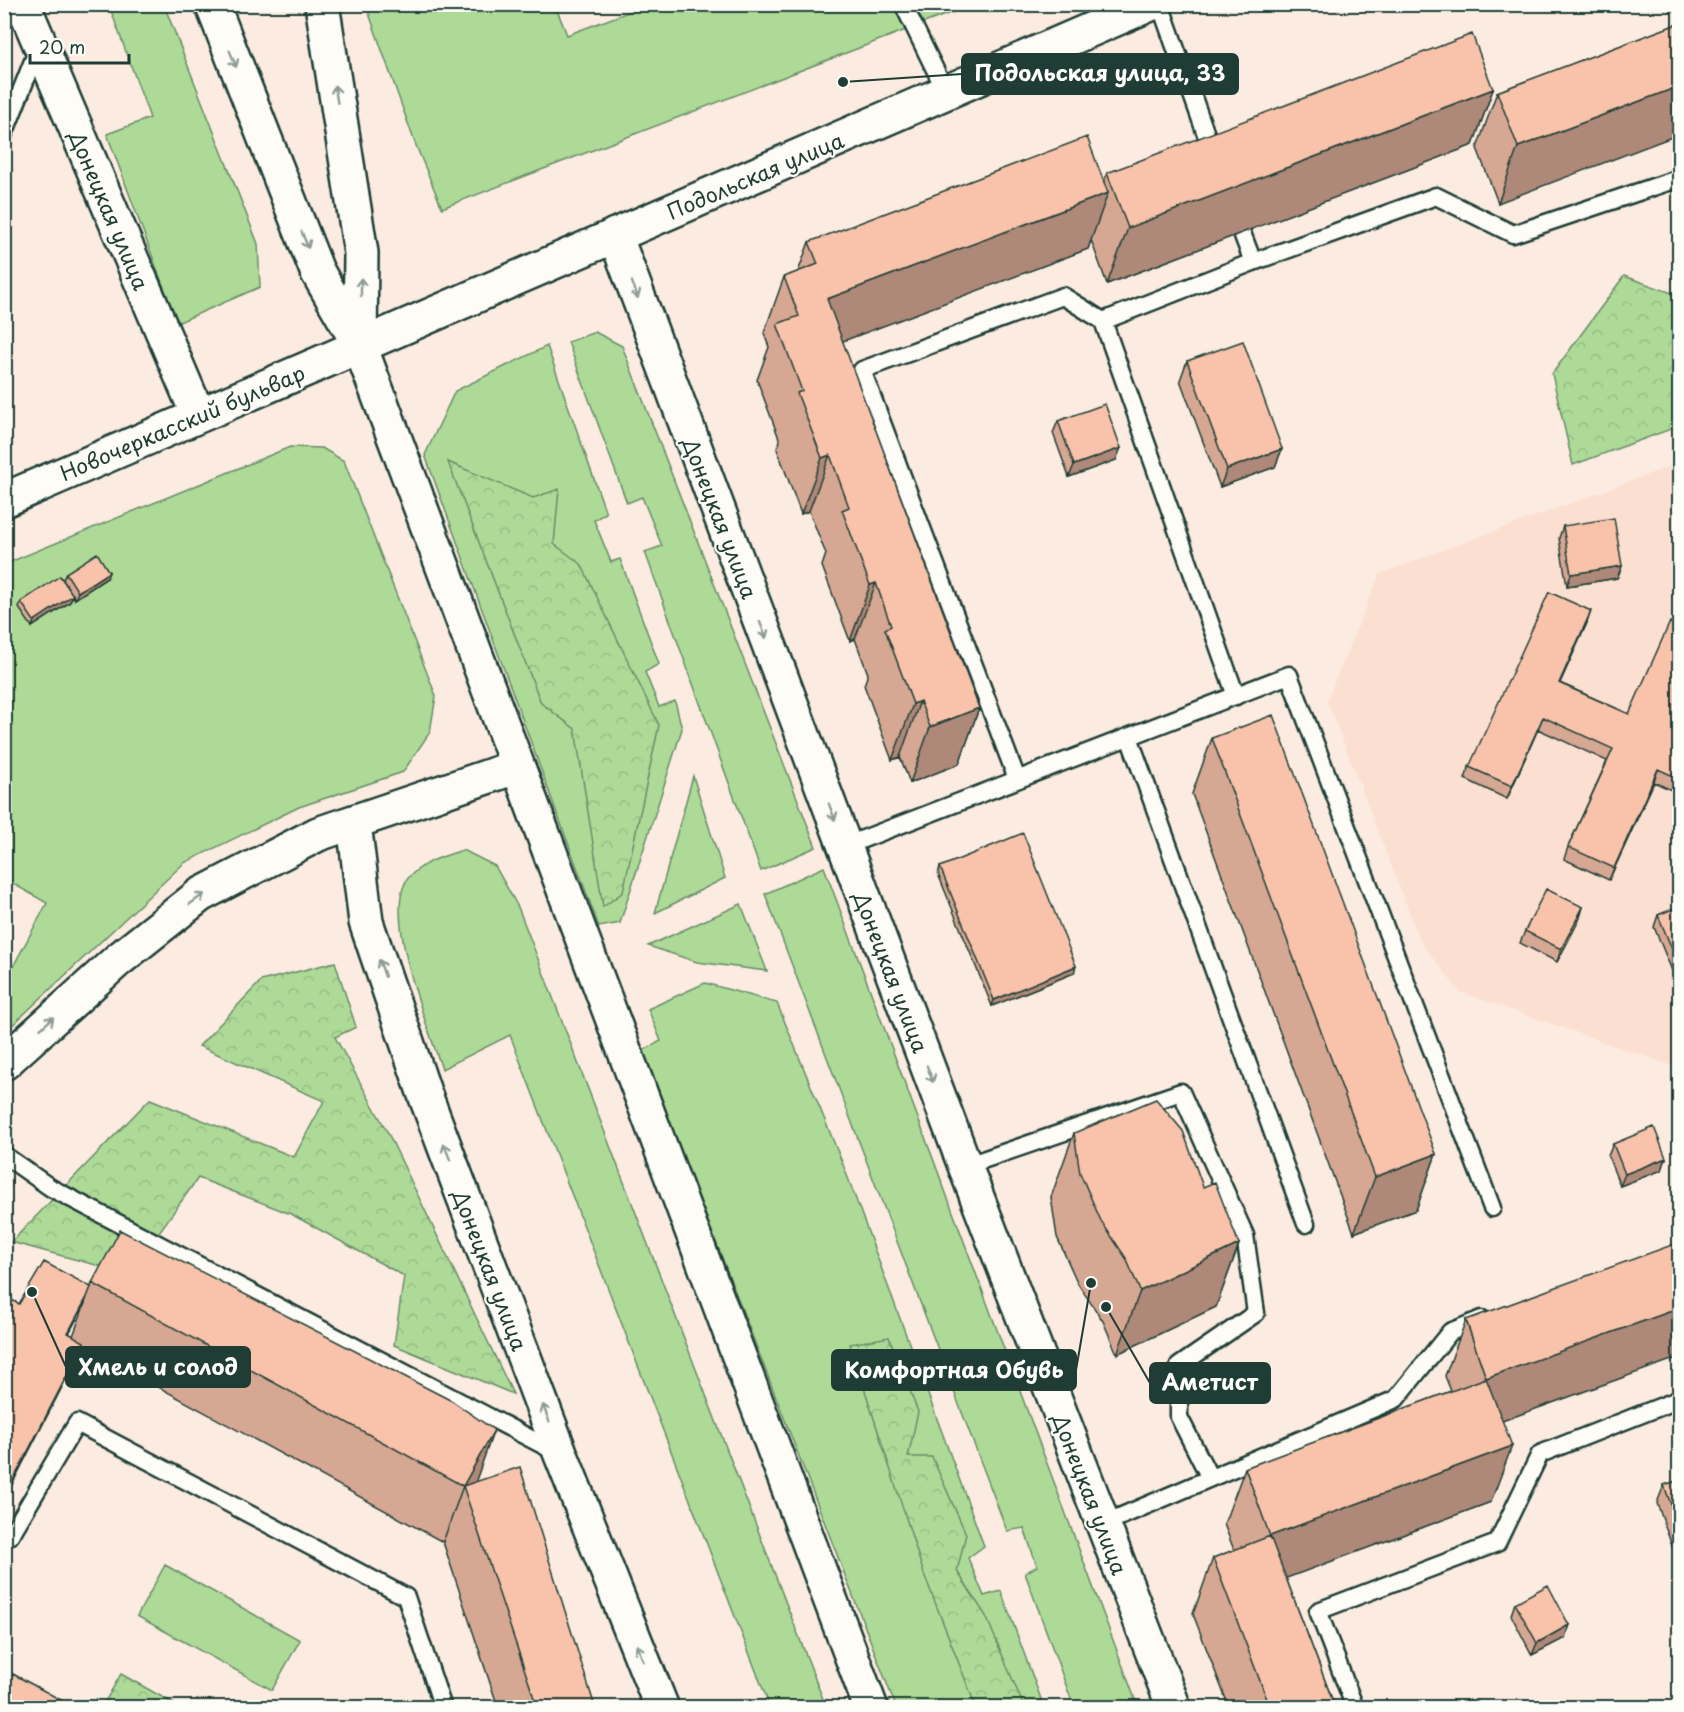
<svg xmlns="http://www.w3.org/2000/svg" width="1684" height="1712" viewBox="0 0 1684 1712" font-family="'Playpen Sans',sans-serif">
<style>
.built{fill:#fbdfd0}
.grass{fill:#aeda98;stroke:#668c66;stroke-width:1.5}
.forest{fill:url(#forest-crowns);stroke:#668c66;stroke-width:1.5}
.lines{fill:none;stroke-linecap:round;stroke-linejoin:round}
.lane-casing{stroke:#1f3d34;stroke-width:21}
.street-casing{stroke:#1f3d34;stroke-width:38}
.secondary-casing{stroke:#1f3d34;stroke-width:38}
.lane{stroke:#fdfcf7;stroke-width:16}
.street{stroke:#fdfcf7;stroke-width:33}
.secondary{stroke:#fdfcf7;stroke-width:33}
.wall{fill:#d6a893;stroke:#1f3d34;stroke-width:1.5;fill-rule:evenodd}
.shaded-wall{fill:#ae8878;stroke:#1f3d34;stroke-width:1.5}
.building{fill:#f9c3ab;stroke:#1f3d34;stroke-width:1.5}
.oneway{stroke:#8e9c96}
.labels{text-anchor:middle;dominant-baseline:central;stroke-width:4.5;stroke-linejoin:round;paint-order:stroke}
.street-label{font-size:21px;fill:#1f3d34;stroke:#fdfcf7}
.leader{fill:none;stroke:#1f3d34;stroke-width:2}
.callout-dot{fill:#1f3d34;stroke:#fdfcf7;stroke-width:2}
.callout{fill:#1f3d34;stroke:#1f3d34;stroke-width:2}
.callout-label{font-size:22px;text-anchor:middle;font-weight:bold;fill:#fff}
</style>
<defs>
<pattern id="forest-crowns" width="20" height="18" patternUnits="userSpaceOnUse" patternTransform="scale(1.5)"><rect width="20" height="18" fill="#aeda98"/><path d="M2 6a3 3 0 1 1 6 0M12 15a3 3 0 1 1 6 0" fill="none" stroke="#95bc84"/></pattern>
</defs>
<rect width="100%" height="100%" fill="#fcebe0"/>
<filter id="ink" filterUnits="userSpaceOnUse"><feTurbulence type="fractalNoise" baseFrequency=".0167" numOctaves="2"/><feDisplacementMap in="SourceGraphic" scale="12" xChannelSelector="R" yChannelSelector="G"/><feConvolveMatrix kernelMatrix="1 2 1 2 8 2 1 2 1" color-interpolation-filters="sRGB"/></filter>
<g filter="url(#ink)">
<path class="built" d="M1679 463V1068L1460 992 1421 942 1327 700 1380 574Z"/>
<path class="grass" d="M109 5H164L258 244 260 287 177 323 107 134 150 118Z
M366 5H555L567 35 647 5H971L442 208 415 143Z
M595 332 622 346 816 847 761 871 645 552 662 546 642 497 627 503 568 342Z
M547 346 606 513 594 520 611 562 620 559 659 664 645 672 659 707 675 701 682 729 620 923 599 927 425 455 455 391Z
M290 447 322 448 344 461 436 696 430 732 403 772 299 807 184 863 5 1032V982L47 903 5 879V564Z
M693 776 725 878 655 913Z
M463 850 495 866 518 907 826 1707H770L510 1035 442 1069C429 1030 379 908 410 876 425 861 444 856 463 850Z
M824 867 1138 1707H1074L1025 1573 1037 1566 1024 1528 1007 1531 765 894Z
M741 904 767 971 697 962 648 946Z
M705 983 777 1003 844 1167 984 1546 968 1558 984 1596 1001 1591 1044 1707H896L642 1051 661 1041 648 1009Z
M165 1565 300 1640 272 1690 137 1616Z"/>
<path class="forest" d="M1624 276 1675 294 1680 312 1679 426 1573 465 1552 374Z
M448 462 533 498 559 489 554 544 581 564 659 725 623 892 603 907 575 729 541 703Z
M335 962 356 1027 335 1037 388 1133 513 1394 394 1345 404 1276 291 1214 198 1178 129 1274 11 1242 150 1099 294 1157 324 1101 199 1046 261 981Z
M889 1337 918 1412 908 1457H932L966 1534 957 1571 986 1616 1024 1707H976L924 1574 850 1344Z
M121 1674 180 1707H102Z"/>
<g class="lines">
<defs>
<path id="lane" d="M903 4 946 92
M1160 4 1213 154
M4 134 39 46
M1242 233 1253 262
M1103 321 1253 262 1436 196 1513 234 1680 178
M1129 737 1306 1224
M1017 779 862 370 1063 296 1103 321 1236 696
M845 846 1289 675 1492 1208
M4 1155 51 1188 558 1453
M965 1166 1181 1092 1245 1235 1256 1313 1179 1366V1417L1210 1478
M1103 1524 1396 1399 1450 1332 1482 1319
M10 1536 77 1423 406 1597 443 1708
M1355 1708 1318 1611 1497 1543 1540 1454 1680 1399"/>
<path id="street" d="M23 4 198 415
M615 235 965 1166 1174 1708
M354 823 366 922 424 1092 561 1455 662 1708
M4 1063 118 960 200 895 318 834 516 767"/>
<path id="secondary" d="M212 4 317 271 360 346 871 1708
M322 4 361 253 360 344
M4 500 1150 4"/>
</defs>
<use href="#lane" class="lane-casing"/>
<use href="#street" class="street-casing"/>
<use href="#secondary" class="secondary-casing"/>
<use href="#lane" class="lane"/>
<use href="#street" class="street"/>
<use href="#secondary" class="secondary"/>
</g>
<path class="wall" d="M1680 23 1498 203 1477 148 1497 92Z
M1493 89 1473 145 1107 284 1091 240 1088 249 842 341 979 708 959 764 910 783 900 757 892 760 864 685 868 674 855 639 850 641 822 566 826 554 809 511 801 514 777 449 780 441 757 380 769 347 764 333 784 277 798 272 809 242 1104 181 1107 173Z
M1187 361 1282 449 1275 467 1220 487 1180 380Z
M1058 421 1116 460 1069 477 1053 433Z
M1563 526 1622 566 1617 578 1567 586 1559 538Z
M66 573 107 578 75 599 63 580Z
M73 595 70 602 32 627 19 608 21 602Z
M1587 623 1560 683 1629 714 1680 626V726L1676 733 1680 734V794L1654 782 1609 880 1564 859 1568 847 1607 761 1538 729 1507 799 1465 779 1469 767Z
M1212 738 1436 1154 1416 1210 1354 1233 1192 794Z
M940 867 1074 973 992 1006 938 874Z
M1680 906V970L1673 973 1654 927 1658 915Z
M1583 907 1579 920 1557 962 1520 943 1525 931Z
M1074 1133 1203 1187 1239 1244 1216 1307 1117 1354 1103 1321 1078 1284 1057 1237 1051 1197Z
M1613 1144 1666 1158 1662 1170 1620 1186 1608 1156Z
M92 1283 476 1482 595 1707H498L443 1542 83 1346 6 1496H4V1296L19 1304 91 1287ZM85 1303 73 1336 69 1333Z
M1466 1320 1502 1421 1491 1502 1286 1578 1335 1707H1229L1193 1614 1213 1558 1234 1550 1224 1524 1245 1468 1451 1391 1445 1376Z
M1680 1480V1566H1679L1657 1503 1664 1485Z
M1515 1603 1565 1638 1532 1655 1511 1615Z"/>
<path class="shaded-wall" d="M1680 86V134L1498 203 1518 147Z
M1493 89 1473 145 1107 284 1128 228Z
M1108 193 1088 249 806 355 827 299Z
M1121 448 1116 460 1069 477 1074 465Z
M1282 449 1275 467 1220 487 1227 469Z
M830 455 809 511 801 514 822 458Z
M1622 566 1617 578 1567 586 1571 574Z
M109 572 107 578 75 599 78 592Z
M876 583 855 639 850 641 870 585Z
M73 595 70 602 32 627 34 621Z
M1591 611 1587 623 1554 695 1559 683Z
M920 701 900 757 892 760 913 704Z
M979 708 959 764 910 783 930 727Z
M1543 717 1538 729 1507 799 1512 786Z
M1658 769 1654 782 1609 880 1614 868Z
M1583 907 1579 920 1557 962 1561 949Z
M1680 960V970L1673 973 1677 961Z
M1076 966 1074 973 992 1006 994 1000Z
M1436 1154 1416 1210 1354 1233 1375 1177Z
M1666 1158 1662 1170 1620 1186 1625 1174Z
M1239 1244 1216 1307 1117 1354 1140 1291Z
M87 1297 85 1303 66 1339 68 1333Z
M1680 1308V1357L1466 1434 1486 1378Z
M84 1342 82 1348 6 1496 8 1490Z
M494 1430 474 1486H463L443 1542 463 1486Z
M1512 1446 1491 1502 1249 1592 1270 1536Z
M1569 1625 1565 1638 1532 1655 1537 1643Z"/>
<path class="building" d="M1680 23V86L1518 147 1497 92Z
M1472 34 1493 89 1128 228 1107 173Z
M1087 137 1108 193 827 299 979 708 930 727 920 701 913 704 885 629 891 626 876 583 870 585 842 510 849 507 830 455 822 458 797 393 802 391 777 324 799 316 784 277 818 264 809 242Z
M1243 341 1282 449 1227 469 1187 361Z
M1105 404 1121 448 1074 465 1058 421Z
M1614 518 1622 566 1571 574 1563 526Z
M97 553 109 572 78 592 66 573Z
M60 576 73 595 34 621 21 602Z
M1549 592 1591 611 1559 683 1629 714 1670 622 1680 626V723L1675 733 1680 734V779L1658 769 1614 868 1568 847 1613 749 1543 717 1512 786 1469 767Z
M1273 715 1436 1154 1375 1177 1212 738Z
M1023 833 1076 966 994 1000 940 867Z
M1546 889 1583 907 1561 949 1525 931Z
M1680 906V960L1677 961 1658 915Z
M1156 1099 1183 1131 1203 1187 1215 1182 1239 1244 1140 1291 1126 1258 1101 1221 1080 1173 1074 1133Z
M1654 1127 1666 1158 1625 1174 1613 1144Z
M120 1230 452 1401 494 1430 463 1486 92 1283Z
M1680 1242V1308L1486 1378 1466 1320Z
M44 1262 91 1287 87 1297 68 1333 84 1342 8 1490 4 1488V1296L19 1304Z
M1486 1378 1512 1446 1270 1536 1245 1468Z
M520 1467 595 1707H537L463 1486Z
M1680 1480V1530L1664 1485Z
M1270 1536 1335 1707H1270L1213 1558Z
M1548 1585 1569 1625 1537 1643 1515 1603Z
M13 1674 72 1706 71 1707H4V1689Z"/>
<defs><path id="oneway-shaft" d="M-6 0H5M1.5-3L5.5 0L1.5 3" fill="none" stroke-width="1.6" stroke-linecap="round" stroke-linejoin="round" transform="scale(1.5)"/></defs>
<g class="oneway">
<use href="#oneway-shaft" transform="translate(233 59) rotate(68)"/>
<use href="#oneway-shaft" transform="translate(336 94) rotate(-99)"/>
<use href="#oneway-shaft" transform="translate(305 240) rotate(68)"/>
<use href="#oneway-shaft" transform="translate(361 287) rotate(-90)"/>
<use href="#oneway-shaft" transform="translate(635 290) rotate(70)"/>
<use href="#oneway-shaft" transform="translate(763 630) rotate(69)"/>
<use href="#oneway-shaft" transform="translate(832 812) rotate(69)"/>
<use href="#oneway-shaft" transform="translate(197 899) rotate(-35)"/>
<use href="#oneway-shaft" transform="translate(382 968) rotate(-109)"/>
<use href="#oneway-shaft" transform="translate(47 1023) rotate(-42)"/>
<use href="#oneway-shaft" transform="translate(930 1074) rotate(69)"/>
<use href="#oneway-shaft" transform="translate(447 1152) rotate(-111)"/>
<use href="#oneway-shaft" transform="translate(546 1413) rotate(-111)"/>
<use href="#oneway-shaft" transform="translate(640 1653) rotate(-112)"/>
</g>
</g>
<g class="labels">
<g class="street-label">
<text transform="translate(755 175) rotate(-23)">Подольская улица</text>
<text transform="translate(110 210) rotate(67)">Донецкая улица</text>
<text transform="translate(182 422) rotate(-23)">Новочеркасский бульвар</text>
<text transform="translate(721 518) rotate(69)">Донецкая улица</text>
<text transform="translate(892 972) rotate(69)">Донецкая улица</text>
<text transform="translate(491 1270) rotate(69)">Донецкая улица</text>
<text transform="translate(1091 1494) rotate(69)">Донецкая улица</text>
</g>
</g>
<path class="leader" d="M843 82L962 74M32 1292L66 1367M1091 1283L1076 1370M1106 1307L1150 1383"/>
<g class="callout-dot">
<circle cx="843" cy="82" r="6"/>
<circle cx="32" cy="1292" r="6"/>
<circle cx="1091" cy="1283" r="6"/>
<circle cx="1106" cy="1307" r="6"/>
</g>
<g class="callout">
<rect x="962" y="54" width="276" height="40" rx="6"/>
<rect x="66" y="1347" width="184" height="40" rx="6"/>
<rect x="832" y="1350" width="244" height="40" rx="6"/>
<rect x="1150" y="1363" width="120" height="40" rx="6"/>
</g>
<g class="callout-label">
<text x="1100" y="81">Подольская улица, 33</text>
<text x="158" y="1375">Хмель и солод</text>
<text x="954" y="1378">Комфортная Обувь</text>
<text x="1210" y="1390">Аметист</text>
</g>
<rect width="1684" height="1712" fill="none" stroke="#fdfcf7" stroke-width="24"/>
<rect x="12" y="12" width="1660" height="1688" fill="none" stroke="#1f3d34" stroke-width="2" filter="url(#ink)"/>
<path d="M30 54v9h99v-9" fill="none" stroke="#1f3d34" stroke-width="3"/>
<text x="39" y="54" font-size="18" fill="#1f3d34" stroke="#fdfcf7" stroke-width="4.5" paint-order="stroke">20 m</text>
</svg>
